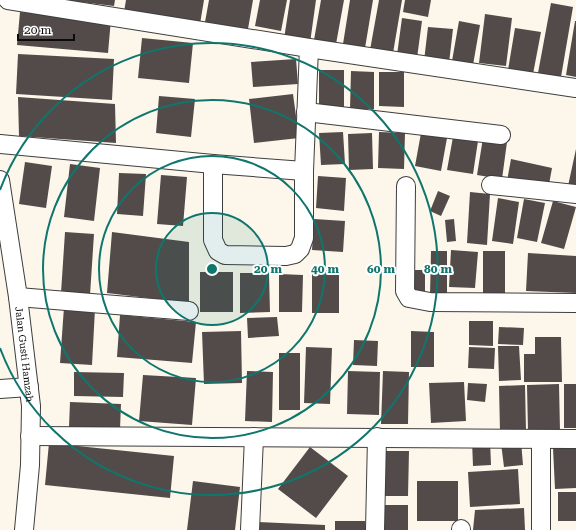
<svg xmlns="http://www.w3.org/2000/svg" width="576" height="530" viewBox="0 0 576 530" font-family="'Roboto Serif',serif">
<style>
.building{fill:#534b49}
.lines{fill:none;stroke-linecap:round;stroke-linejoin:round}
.street-casing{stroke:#3e3e3e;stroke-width:20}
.street{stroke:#fff;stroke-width:18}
.ring{fill:none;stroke:#0f766e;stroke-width:2}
.labels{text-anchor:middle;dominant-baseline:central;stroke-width:4;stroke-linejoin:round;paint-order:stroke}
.street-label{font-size:10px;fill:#0b0b0b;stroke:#fff}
.centre{fill:#0f766e;stroke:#fff;stroke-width:2}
.ring-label{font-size:12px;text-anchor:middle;font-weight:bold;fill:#0f766e;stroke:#fff;stroke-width:4;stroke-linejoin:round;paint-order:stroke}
</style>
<rect width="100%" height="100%" fill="#fdf7eb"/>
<path class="building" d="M64 0H115L114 6Z
M126 0H204L200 24 124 12Z
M209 0H253L248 29 205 22Z
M260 0H287L281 31 255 26Z
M290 0H316L310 43 284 39Z
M321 0H344L336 44 314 40Z
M350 0H373L365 48 343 44Z
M379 0H402L393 53 370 50Z
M405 0H431L428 17 403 12Z
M551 3 573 7 561 77 538 73Z
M20 12 111 19 108 53 17 45Z
M485 14 512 18 506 66 479 63Z
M402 18 422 21 417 58 397 55Z
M459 21 480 25 473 65 452 61Z
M575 21H576V77L566 75Z
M428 27 453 29 449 63 424 61Z
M515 28 541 32 533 74 508 70Z
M142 38 193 43 189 83 138 78Z
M18 54 114 59 112 100 16 94Z
M296 59 298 84 253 87 251 62Z
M319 70H344V107L319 106Z
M351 71 374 72V109H350Z
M379 72H404V107L379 106Z
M293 94 299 138 254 143 249 99Z
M159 96 195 99 191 137 156 133Z
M18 97 115 104 116 143 19 136Z
M343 132 345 164 321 165 319 133Z
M379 132 405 133 404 169 378 168Z
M372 133 373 169 349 170 348 134Z
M421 133 447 138 441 171 415 166Z
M453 137 478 141 473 174 447 170Z
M483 138 507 142 502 179 477 175Z
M576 149V188L568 186Z
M511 159 552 168 548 190 507 181Z
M25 162 52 166 46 208 19 204Z
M70 164 100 168 94 221 64 217Z
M119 173 146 174 143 216 117 214Z
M161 175 187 177 183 226 157 224Z
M318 176 346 178 344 211 316 208Z
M438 191 450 196 441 216 430 211Z
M470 192 490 194 487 245 467 243Z
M498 198 519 202 513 244 492 241Z
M524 199 545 203 537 242 517 238Z
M553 201 576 207 564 249 541 243Z
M314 219 345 221 343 252 312 250Z
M454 219 456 241 447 242 445 220Z
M65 232 94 234 90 295 61 293Z
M112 232 189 242V303L107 293Z
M451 250 478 252 475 288 449 287Z
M431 251H447V295H430Z
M483 251H505V293H483Z
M528 253 576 256V293L526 291Z
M312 270H339V313H312Z
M409 270H425V293H410Z
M200 272H233V312H200Z
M240 273H269L270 312 240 313Z
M279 274 303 275 302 312H279Z
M64 307 95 309 92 365 60 363Z
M120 315 196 322 192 363 117 357Z
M277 317 279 336 248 338 247 318Z
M469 321H493V346L469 345Z
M499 327 524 328 523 345 498 344Z
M241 331 242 383 204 384 202 332Z
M411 331 434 332V367H411Z
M535 337H561L562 382H524V354H535Z
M354 340 378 341 377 366 353 365Z
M498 346H519L521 380 499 381Z
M306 347 332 348 330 404 304 403Z
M469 347 495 348 494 369 468 368Z
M279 353H300V410H279Z
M247 371 273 372 272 422 245 421Z
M348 371 380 372 379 415 347 414Z
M383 371 409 372 408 424H381Z
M74 372 124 373 123 397 74 396Z
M143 375 196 378 192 425 139 421Z
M464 382 466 421 431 423 429 383Z
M468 383 487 384 485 402 467 400Z
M559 384 560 431 528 432 527 385Z
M564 384H576V428H564Z
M525 385 526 431 500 432 499 386Z
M70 402 121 404 120 429 69 427Z
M490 440 491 465 473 466 472 441Z
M521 441 523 465 504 467 501 443Z
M49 443 174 456 170 498 45 485Z
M310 447 348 476 316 518 278 489Z
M576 447V488L555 489 553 448Z
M383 451H409L408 496H382Z
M518 469 520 504 470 507 468 472Z
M193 481 240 487 235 530H187Z
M417 481H458V521H417Z
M558 492H576V521H558Z
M376 505H408V530H376Z
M524 508 525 530H473L475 510Z
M335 521H365L366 530H335Z
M258 522 325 525V530H258Z"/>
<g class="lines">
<defs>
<g id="street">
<path d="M8 0 309 48 576 88"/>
<path d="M306 112 501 135"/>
<path d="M0 144 213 164 304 171"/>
<path d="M213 164V240L218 251 225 255 286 256 295 254 300 249 304 238V171L309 48"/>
<path id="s1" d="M0 180 18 297 31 406 30 465 24 530"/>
<path d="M491 185 576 194"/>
<path d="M406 186 405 291 409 298 430 302 576 303"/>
<path d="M18 297 189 311"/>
<path d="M0 389 29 387"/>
<path d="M30 436 576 439"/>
<path d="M541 439V530"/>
<path d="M461 529V530"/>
<path d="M250 530 254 437"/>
<path d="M375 530 377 437"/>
</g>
</defs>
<use href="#street" class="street-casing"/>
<use href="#street" class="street"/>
</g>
<circle cx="212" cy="269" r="56" fill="#0f766e" fill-opacity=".12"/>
<g class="ring">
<circle cx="212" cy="269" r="56"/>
<circle cx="212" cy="269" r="113"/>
<circle cx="212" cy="269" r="169"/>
<path d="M0 190A226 226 0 1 1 0 348"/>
</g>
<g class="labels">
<g class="street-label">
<text stroke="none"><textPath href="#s1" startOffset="176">Jalan Gusti Hamzah</textPath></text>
</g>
</g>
<circle cx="212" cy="269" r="6" class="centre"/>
<g class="ring-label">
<text x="268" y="273">20 m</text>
<text x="325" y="273">40 m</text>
<text x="381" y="273">60 m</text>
<text x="438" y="273">80 m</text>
</g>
<path d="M18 34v6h56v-6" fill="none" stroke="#0b0b0b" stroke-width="2"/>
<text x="24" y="34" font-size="12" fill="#0b0b0b" stroke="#ffffff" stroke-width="3" paint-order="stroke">20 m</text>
</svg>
